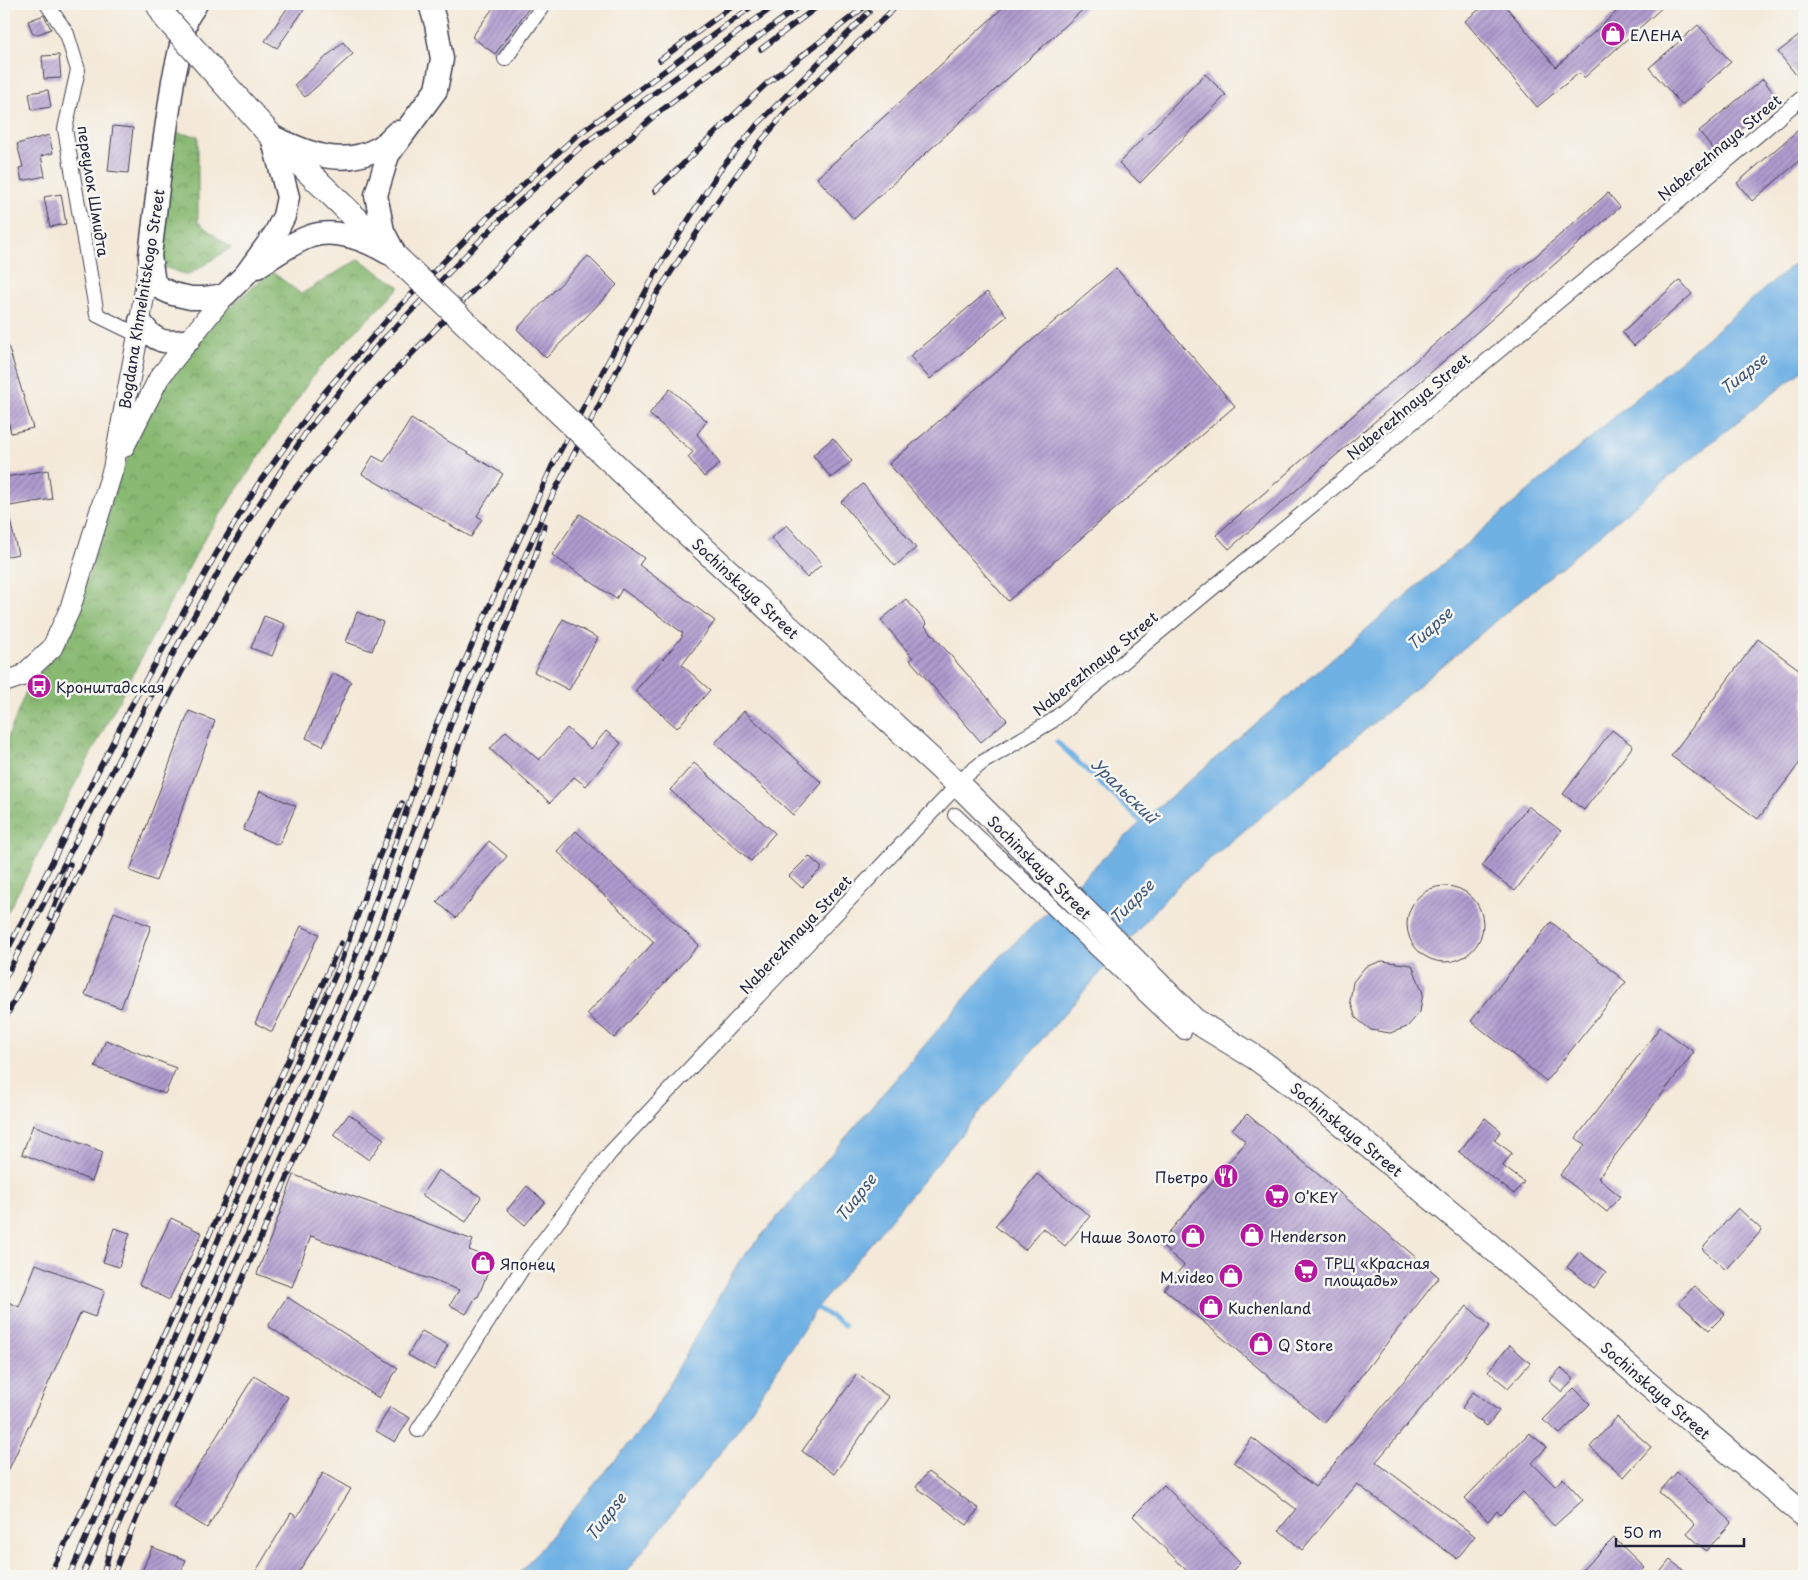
<svg xmlns="http://www.w3.org/2000/svg" width="1808" height="1580" viewBox="0 0 1808 1580" font-family="'Playpen Sans',sans-serif">
<style>
.forest{fill:url(#forest-crowns);stroke:#566e57}
.water{fill:#6fb1e4;stroke:#486a90}
.lines{fill:none;stroke-linecap:round;stroke-linejoin:round}
.stream{stroke:#6fb1e4;stroke-width:5}
.building{fill:url(#building-hatch)}
.minor-casing{stroke:#424053;stroke-width:16}
.secondary-casing{stroke:#424053;stroke-width:22}
.primary-casing{stroke:#424053;stroke-width:25}
.trunk-casing{stroke:#424053;stroke-width:26}
.minor{stroke:#fff;stroke-width:14}
.secondary{stroke:#fff;stroke-width:20}
.primary{stroke:#fff;stroke-width:22}
.trunk{stroke:#fff;stroke-width:24}
.rail-casing{stroke:#22223b;stroke-width:5.5}
.rail{stroke:#f6f6f2;stroke-width:4;stroke-dasharray:11;stroke-linecap:butt}
.trunk-bridge-casing{stroke:#424053;stroke-width:26;stroke-linecap:butt}
.trunk-bridge{stroke:#fff;stroke-width:24}
.labels{text-anchor:middle;dominant-baseline:central;stroke-width:5;stroke-linejoin:round;paint-order:stroke}
.poi-label{font-size:15px;fill:#22223b;stroke:#f6f6f2;text-anchor:start}
.street-label{font-size:15px;fill:#22223b;stroke:#f6f6f2}
.water-label{font-size:16px;font-style:italic;fill:#3d5476;stroke:#f6f6f2}
</style>
<defs>
<pattern id="forest-crowns" width="20" height="18" patternUnits="userSpaceOnUse" patternTransform="scale(1.25)"><rect width="20" height="18" fill="#89b973"/><path d="M2 6a3 3 0 1 1 6 0M12 15a3 3 0 1 1 6 0" fill="none" stroke="#709660"/></pattern>
<pattern id="building-hatch" width="6" height="6" patternUnits="userSpaceOnUse" patternTransform="scale(1.25)"><rect width="6" height="6" fill="#b09bcf"/><path d="M-1 1l2-2M0 6l6-6M5 7l2-2" fill="none" stroke="#8f7ea9"/></pattern>
</defs>
<rect width="100%" height="100%" fill="#f6f6f2"/>
<filter id="ink" filterUnits="userSpaceOnUse"><feTurbulence type="fractalNoise" baseFrequency=".02" numOctaves="2"/><feDisplacementMap in="SourceGraphic" scale="10" xChannelSelector="R" yChannelSelector="G"/><feConvolveMatrix kernelMatrix="1 2 1 2 8 2 1 2 1" color-interpolation-filters="sRGB"/></filter>
<filter id="wash" filterUnits="userSpaceOnUse"><feTurbulence type="fractalNoise" baseFrequency=".0096" numOctaves="4" result="noise"/><feDisplacementMap in="SourceGraphic" scale="20" xChannelSelector="R" yChannelSelector="G"/><feGaussianBlur stdDeviation="1.12" result="paint"/><feColorMatrix in="noise" values="0 0 0 0 0 0 0 0 0 0 0 0 0 0 0 0 0 1.4 0 .05"/><feComposite in="paint" operator="in"/></filter>
<g filter="url(#wash)">
<rect width="100%" height="100%" fill="#f4e9d8"/>
<path class="forest" d="M170 132 198 136V222L231 248 188 275 157 265Z
M359 259 400 287 317 370 204 539 4 919V747L28 686 66 643 121 472 166 380 222 314 271 271 301 294Z"/>
<path class="water" d="M1804 255V369L1698 453 1175 888 1007 1079 817 1308 738 1430 623 1576H517L648 1421 738 1263 1002 955 1141 822Z"/>
<g class="lines">
<path class="stream" d="M1057 742 1146 826
M817 1308 844 1325"/>
</g>
<g id="blocks">
<path class="building" d="M290 4H308L277 48 265 41Z
M496 4H532L495 54 472 37Z
M1007 4H1089L854 219 817 178Z
M1486 4H1504L1556 67 1625 4H1666L1584 78 1579 73 1537 107 1465 21Z
M44 15 51 29 38 34H33L28 21Z
M1698 25 1731 62 1682 105 1649 68Z
M1804 32V85L1778 52Z
M343 42 353 54 305 97 294 85Z
M59 55 61 78 44 79 42 56Z
M1205 74 1226 95 1140 183 1119 163Z
M1763 79 1778 99 1715 151 1699 131Z
M48 90 51 107 32 110 29 93Z
M1804 125V157L1752 201 1737 183Z
M113 126 133 128 128 173 108 171Z
M49 135 53 153 41 156 45 176 22 181 19 168 23 167 17 144Z
M1608 193 1620 207 1229 549 1216 535Z
M61 194 66 224 50 227 44 197Z
M588 256 617 285 546 358 517 329Z
M1116 268 1235 406 1008 601 889 464Z
M1680 280 1692 294 1634 346 1622 332Z
M987 292 1007 316 930 379 910 356Z
M4 345H8L33 428 11 433 4 401Z
M670 389 707 421 697 434 720 464 704 477 688 457 693 452 649 414Z
M411 419 503 474 477 516 482 519 471 537 362 474 373 456 384 462Z
M833 438 852 461 831 478 813 455Z
M48 470 52 499 10 506 5 477Z
M863 484 916 548 895 566 841 502Z
M580 514 644 558 639 565 715 621 682 665 710 690 677 728 635 691 683 636 681 635 683 633 622 589 616 599 552 555Z
M4 516H9L18 554 4 557Z
M787 525 822 564 807 578 771 538Z
M906 599 927 624 925 626 1007 720 981 742 910 660 913 658 881 620Z
M357 612 383 622 372 651 346 642Z
M264 616 285 624 272 656 251 648Z
M563 619 598 638 569 690 534 672Z
M1758 639 1804 673V757L1758 819 1671 756Z
M333 673 351 681 323 746 306 738Z
M189 711 215 721 156 881 130 871Z
M744 711 822 783 793 815 715 743Z
M567 728 591 749 606 731 621 743 586 786 574 777 550 803 490 749 506 731 539 760Z
M1612 730 1633 746 1584 810 1563 794Z
M694 763 775 833 751 861 670 790Z
M260 791 296 806 279 845 243 830Z
M1528 806 1561 831 1515 891 1482 866Z
M576 831 699 945 614 1038 587 1014 654 942 557 851Z
M489 841 507 856 456 918 437 902Z
M809 856 822 868 802 888 789 876Z
M1407 924a38 38 0 1 1 76 0a38 38 0 1 1-76 0Z
M114 912 151 926 121 1008 85 995Z
M1551 922 1626 982 1546 1081 1471 1021Z
M301 926 319 934 272 1032 255 1023Z
M1382 961 1412 965 1423 993 1420 1012 1407 1027 1390 1033 1371 1030 1356 1018 1350 1001 1353 982 1365 967Z
M1660 1027 1694 1052 1598 1178 1620 1196 1607 1212 1560 1175 1585 1145 1576 1138Z
M106 1040 176 1068 165 1094 95 1067Z
M349 1114 384 1139 369 1160 333 1135Z
M1247 1114 1439 1277 1324 1423 1164 1289 1184 1265 1159 1244 1246 1142 1232 1129Z
M1485 1118 1501 1131 1494 1140 1512 1153 1503 1166 1524 1182 1514 1194 1459 1152Z
M33 1125 103 1152 92 1181 22 1154Z
M438 1170 481 1197 466 1222 422 1195Z
M1037 1174 1090 1216 1065 1246 1043 1228 1025 1250 995 1226Z
M294 1175 473 1240 469 1250 493 1259 478 1297H476L466 1314 450 1305 459 1290 311 1236 292 1287 257 1274Z
M527 1186 545 1202 525 1225 507 1210Z
M1738 1208 1762 1230 1726 1270 1702 1249Z
M171 1218 202 1233 169 1300 139 1284Z
M114 1228 130 1233 119 1267 103 1262Z
M1579 1252 1606 1272 1594 1288 1567 1267Z
M36 1264 105 1291 95 1317 81 1312 4 1480V1371L10 1357 4 1354V1300L19 1307Z
M1694 1286 1725 1314 1709 1330 1679 1303Z
M287 1297 398 1368 379 1398 268 1326Z
M1467 1306 1490 1326 1376 1462 1475 1536 1457 1559 1357 1484 1302 1550 1279 1530 1296 1509 1234 1462 1252 1438 1315 1487Z
M422 1331 448 1345 434 1370 408 1355Z
M1510 1345 1530 1363 1508 1388 1488 1371Z
M1561 1368 1574 1379 1562 1392 1549 1381Z
M857 1374 889 1397 834 1474 802 1451Z
M254 1376 288 1397 207 1528 173 1507Z
M1574 1388 1590 1404 1560 1434 1543 1420Z
M1473 1392 1499 1411 1487 1426 1462 1408Z
M390 1407 410 1418 395 1442 376 1431Z
M1617 1417 1651 1447 1624 1477 1590 1447Z
M1529 1433 1547 1447 1532 1463 1555 1486 1563 1478 1583 1500 1554 1526 1523 1492 1500 1515 1497 1511 1488 1521 1465 1498Z
M928 1472 979 1509 967 1525 916 1487Z
M1677 1472 1732 1522 1706 1551 1687 1533 1695 1524 1659 1492Z
M323 1473 351 1489 296 1576H253L291 1513 297 1517Z
M1164 1485 1240 1563 1227 1576H1192L1133 1516Z
M1614 1538 1645 1568 1637 1576H1576Z
M152 1547 186 1560 179 1576H140Z
M1670 1560 1691 1576H1657Z"/>
</g>
</g>
<g filter="url(#ink)">
<use href="#blocks" fill-opacity="0" stroke="#424053" stroke-width="1"/>
<g class="lines">
<defs>
<path id="minor" d="M47 4 67 34 78 70 65 129 97 315 138 335
M505 59 544 4
M955 815 1184 1032
M418 1430 524 1266 610 1153 968 774 983 762 1052 721 1670 209 1804 96"/>
<path id="secondary" d="M124 447 159 378 225 295
M4 682 22 676 52 648 70 609 113 469 138 335 149 262"/>
<path id="primary" d="M196 4 187 18 173 81 160 171 150 256 154 283 162 289 173 294 191 298H205L225 295 246 274 275 234 284 216 288 197 272 137
M275 138C311 154 342 168 379 148 386 144 391 137 397 132
M396 256 383 231 376 195 388 155 436 90 442 59 436 24 430 4
M257 267C274 256 291 243 311 236 336 228 366 240 388 253
M140 321C154 343 165 344 189 340"/>
<path id="trunk" d="M272 137 398 259
M677 524 963 789 1194 1020 1256 1058 1309 1097 1489 1245 1646 1382 1804 1515"/>
</defs>
<use href="#minor" class="minor-casing"/>
<use href="#secondary" class="secondary-casing"/>
<use href="#primary" class="primary-casing"/>
<use href="#trunk" class="trunk-casing"/>
<use href="#minor" class="minor"/>
<use href="#secondary" class="secondary"/>
<use href="#primary" class="primary"/>
<use href="#trunk" class="trunk"/>
<defs>
<path id="rail" d="M761 49 821 4
M660 60 735 4
M655 191 765 85 868 4
M50 918 70 864
M4 957 130 708 216 554 258 484 324 393 393 313 487 218 538 171 575 137 755 4
M4 980 175 650 239 535 307 431 377 346 510 210 584 144 777 4
M4 1021 182 671 282 505 360 407 565 196 654 116 802 4
M49 1576 90 1495 168 1326 341 943
M69 1576 339 967 376 864 402 803
M82 1576 184 1352 347 979 374 906 433 732 552 466 661 263 720 170 757 125 869 12
M103 1576 113 1537 361 979 452 721 548 504 656 295 717 202 758 145 791 106 899 4
M113 1576 139 1512 374 982 473 707 532 566 545 525"/>
</defs>
<use href="#rail" class="rail-casing"/>
<use href="#rail" class="rail"/>
<defs>
<path id="trunk-bridge" d="M158 4 166 18 272 137
M398 259 677 524"/>
</defs>
<use href="#trunk-bridge" class="trunk-bridge-casing"/>
<use href="#trunk-bridge" class="trunk-bridge"/>
</g>
</g>
<defs>
<symbol id="shop-disc" viewBox="-11 -11 22 22"><circle r="9.5" fill="#b5179e" stroke="#f6f6f2"/><path d="M-5-2.5h2.3a2.7 3.5 0 0 1 5.4 0H5L5.5 6h-11ZM-1.5-2.5h3a1.5 2.3 0 0 0-3 0Z" fill="#fff"/></symbol>
<symbol id="bus-disc" viewBox="-11 -11 22 22"><circle r="9.5" fill="#b5179e" stroke="#f6f6f2"/><path d="M-5-6H5V4H4V6H2V4H-2V6H-4V4H-5ZM-3.5-4V0h7V-4ZM-3.5 1.2v1.5H-2V1.2ZM2 1.2v1.5H3.5V1.2Z" fill="#fff"/></symbol>
<symbol id="restaurant-disc" viewBox="-11 -11 22 22"><circle r="9.5" fill="#b5179e" stroke="#f6f6f2"/><path d="M-5-6h1v4h1v-4h1v4h1v-4h1v5L-1.5 .5V6h-2V.5L-5-1ZM5-6V6H3V1.5H1.5Q1.5-4 5-6Z" fill="#fff"/></symbol>
<symbol id="supermarket-disc" viewBox="-11 -11 22 22"><circle r="9.5" fill="#b5179e" stroke="#f6f6f2"/><path d="M-6-5.5h2.5l.6 2H6L4.5 2H-2.5L-4.4-4H-6ZM-1.5 3.2a1.3 1.3 0 1 0 .1 0ZM3 3.2a1.3 1.3 0 1 0 .1 0Z" fill="#fff"/></symbol>
</defs>
<g fill-rule="evenodd">
<use href="#shop-disc" x="1599" y="20" width="28" height="28"/>
<use href="#bus-disc" x="25" y="672" width="28" height="28"/>
<use href="#restaurant-disc" x="1212" y="1162" width="28" height="28"/>
<use href="#supermarket-disc" x="1263" y="1182" width="28" height="28"/>
<use href="#shop-disc" x="1238" y="1221" width="28" height="28"/>
<use href="#shop-disc" x="1179" y="1222" width="28" height="28"/>
<use href="#shop-disc" x="469" y="1249" width="28" height="28"/>
<use href="#supermarket-disc" x="1292" y="1257" width="28" height="28"/>
<use href="#shop-disc" x="1217" y="1262" width="28" height="28"/>
<use href="#shop-disc" x="1197" y="1293" width="28" height="28"/>
<use href="#shop-disc" x="1247" y="1330" width="28" height="28"/>
</g>
<g class="labels">
<g class="poi-label">
<text x="1630" y="34">ЕЛЕНА</text>
<text x="56" y="686">Кронштадская</text>
<text x="1208" y="1176" text-anchor="end">Пьетро</text>
<text x="1294" y="1196">O’KEY</text>
<text x="1270" y="1235">Henderson</text>
<text x="1176" y="1236" text-anchor="end">Наше Золото</text>
<text x="1324" y="1262">ТРЦ «Красная<tspan x="1324" dy="17">площадь»</tspan></text>
<text x="500" y="1263">Японец</text>
<text x="1214" y="1276" text-anchor="end">M.video</text>
<text x="1228" y="1307">Kuchenland</text>
<text x="1278" y="1344">Q Store</text>
</g>
<g class="street-label">
<text transform="translate(1719 147) rotate(-40)">Naberezhnaya Street</text>
<text transform="translate(94 191) rotate(81)">переулок Шмидта</text>
<text transform="translate(141 299) rotate(-81)">Bogdana Khmelnitskogo Street</text>
<text transform="translate(1408 406) rotate(-40)">Naberezhnaya Street</text>
<text transform="translate(746 588) rotate(43)">Sochinskaya Street</text>
<text transform="translate(1095 663) rotate(-39)">Naberezhnaya Street</text>
<text transform="translate(1040 867) rotate(45)">Sochinskaya Street</text>
<text transform="translate(795 934) rotate(-47)">Naberezhnaya Street</text>
<text transform="translate(1347 1129) rotate(39)">Sochinskaya Street</text>
<text transform="translate(1656 1390) rotate(41)">Sochinskaya Street</text>
</g>
<g class="water-label">
<text transform="translate(1743 373) rotate(-38)">Tuapse</text>
<text transform="translate(1429 628) rotate(-42)">Tuapse</text>
<text transform="translate(1125 790) rotate(44)">Уральский</text>
<text transform="translate(1131 901) rotate(-45)">Tuapse</text>
<text transform="translate(855 1197) rotate(-52)">Tuapse</text>
<text transform="translate(605 1516) rotate(-52)">Tuapse</text>
</g>
</g>
<rect width="1808" height="1580" fill="none" stroke="#f6f6f2" stroke-width="20"/>
<path d="M1616 1538v8h128v-8" fill="none" stroke="#22223b" stroke-width="2.5"/>
<text x="1623" y="1538" font-size="15" fill="#22223b" stroke="#f6f6f2" stroke-width="4" paint-order="stroke">50 m</text>
</svg>
